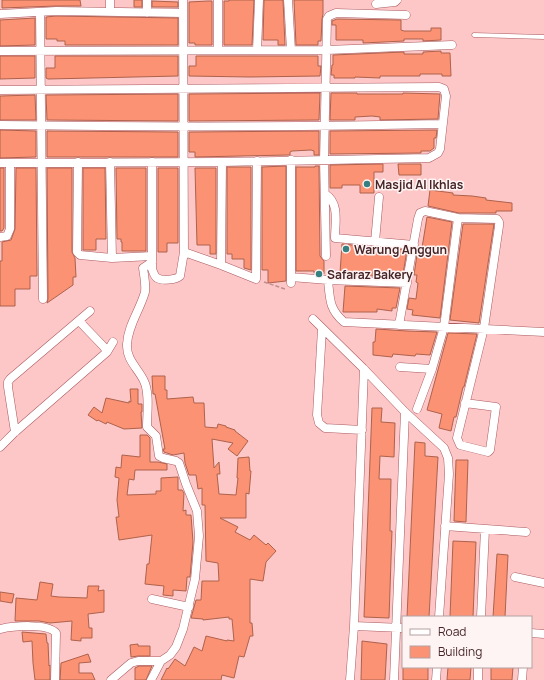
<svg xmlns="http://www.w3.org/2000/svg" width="544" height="680" viewBox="0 0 544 680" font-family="Manrope,sans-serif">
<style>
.building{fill:#fb9273;stroke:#ae624c}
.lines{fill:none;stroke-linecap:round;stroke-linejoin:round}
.service-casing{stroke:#ab5b60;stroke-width:5}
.minor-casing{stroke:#ab5b60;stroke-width:9}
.path{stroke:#bf8f90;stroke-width:1.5;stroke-dasharray:4 2;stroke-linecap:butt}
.service{stroke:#fff;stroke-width:4}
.minor{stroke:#fff;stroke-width:8}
.poi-dot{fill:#378081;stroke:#fef4f4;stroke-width:1.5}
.labels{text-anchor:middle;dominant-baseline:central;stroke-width:3;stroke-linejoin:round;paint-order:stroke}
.poi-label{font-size:12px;font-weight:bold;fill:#472527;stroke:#fef4f4;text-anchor:start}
</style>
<rect width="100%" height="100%" fill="#fdc6c7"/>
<path class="building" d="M2 0H80L81 6H56L2 8Z
M134 0H142V7H134Z
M229 0H254L252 45H224V1H229Z
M264 0H283L285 45H278V40H263Z
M294 0H323V14L322 19 321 41H318V45H296Z
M152 1 178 2V7H152Z
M208 1H212V45H195V43H189V2Z
M56 16 178 18V45H65V41H57V39H46V17Z
M35 18V45L0 46V20Z
M337 19 401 20V30L404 31H431V28H441V40L423 41V39H404V41L363 43V40H336V25H332V21Z
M441 51V53H450L451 76H442V74H420V76H380V78L355 77V78H334V75H331L332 65H333V55L404 52V54H423V52Z
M0 56H35V78L0 79Z
M55 56H178V76L48 79 46 78V68H55Z
M196 56H318V66H321L320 76 250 77 189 76V66H196Z
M320 93 319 120 189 121V94Z
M331 93H357V94H403V93L440 94 438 119 380 120V117L372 116 355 117V120H330Z
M178 94V121L47 120 46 95Z
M35 95 36 120H0V96Z
M0 130 36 131V157L0 158Z
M437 130 436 138H434V148L430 151H421V153L330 154V131Z
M47 131 178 132V157H47Z
M319 131V155H314V151L311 150 292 151 290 152V155H288L195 157V152H189V132Z
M383 164V172H374V193H360V185H342V188H330V165Z
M398 164H421V175H399Z
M286 166V281L268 283V270H262V167Z
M315 166H319L320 256 324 261V274L314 273V271H296V167H315Z
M227 167H251V270L244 268V259H232V254H227Z
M0 168H4V228L2 231H0Z
M16 168H36L37 276H30V289H15V306H0V261H2V242L11 240 15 229Z
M47 168H72V252L75 258 76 277H73V285L47 303 48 299Z
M83 168H105L106 239H96V250H83Z
M116 168H146V251H122V242H121V239H117Z
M158 168H178V243H167V252H158Z
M195 168H216V254H210V245H197Z
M430 190 453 193V195L472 196 486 198V200L512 203V211H496V213H459L428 206Z
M427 217 452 222 440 318 412 315 413 310 407 309 409 298 416 299 418 283 416 282 417 275H414L418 248H422Z
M463 224H494L479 323 450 320Z
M342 244 407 250 403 274 373 272V276L346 275V273H340Z
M345 286 400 288 396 308H392V311L377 309V312H343Z
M376 329 407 331 437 332 430 355 416 354 415 356 393 354 392 357 373 355V342H375Z
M448 333 477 334 464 387H463L456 417H454L451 431 439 428 442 414 427 410Z
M152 376H165V390H167V399L193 397 194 403H204L205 427 217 428 218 424 226 426V427L235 430V431L248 441 237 456 228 449 233 443 212 439 214 468 219 462 220 474H217L219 494 236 495 238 478H237L238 458 249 457 250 471H251L249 494 246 493V518H220L238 527 235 532 250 540 254 535 266 545 268 543 276 551 266 562 263 581 250 579V623H252L253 636H250L244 657 239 656 234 678 222 675 221 680H161L167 668 168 669 175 659 185 666 194 647 202 651 206 636 227 641V640L234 641 232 619H229V617L203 620V619L191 618 196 600H201L202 581H219L218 563 206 561 205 505H202V488L198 489 196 475H189L185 463 184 453 173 455 164 452 163 449H165L155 394H153Z
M130 389H138V404H142V412H141L142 428 124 429 107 422 106 424 98 420 97 421 88 415 94 407 102 413 106 398 129 403V401L131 402Z
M372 408H382L381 422 395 423 394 457 380 456 379 479H391L390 531H392L389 618 364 617Z
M140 435H147L150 438V462H158L167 464V470H135L134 480 129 479 127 495 156 494V491H161V478L178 477V490H182L184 493 183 511 186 510V515H191L193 542 190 577H187L186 591 173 590V596L163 595 164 586 145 584 147 564H149L152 535 119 540 116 517H119L117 500 119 478 115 477 116 467 121 468 122 455 140 457Z
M415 442 425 443V456L438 457 429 617H407Z
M456 460H468L466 522 454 521Z
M453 541 476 542 473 617H450Z
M497 554 508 555 505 617H493Z
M40 582 53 584 51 596 59 597 87 598 88 586H99L98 591 104 590V612L88 614 89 628H92V638H81V641L71 640 72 621 50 623 39 621H15L16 598 37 600Z
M0 592 14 594 12 603 0 601Z
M22 632 46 634 47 643H48L49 666 50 665V680H35L33 663 32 641 23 642Z
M362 641 387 644 385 680H361Z
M138 644V646H150V656H138L131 657 130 645Z
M88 654 91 662 79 663V673H92L95 680H60L61 663Z
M139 666H152L146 680H135V668Z
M403 667H428V680H403Z
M448 667H471L470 680H447Z
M491 667H513L512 680H491Z"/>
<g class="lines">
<defs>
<path id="service" d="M474 35 544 37"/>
<path id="minor" d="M110 0V12
M147 0V13
M288 0 291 50
M376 4 395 2 397 0
M40 12 43 299
M0 14 56 11 183 13
M218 50V0
M257 50 259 0
M0 51 327 50 452 45
M0 90 439 87 444 89 446 96 440 149 438 153 429 158 222 162 0 163
M0 125C147 127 294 127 442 124
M291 160V283
M78 162 77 252 80 255 112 258 152 256
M110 162 112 258
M152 162V269C153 271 154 276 157 278 162 281 176 280 180 276L184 252 183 0
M325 194C340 203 335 223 335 238L414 245
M0 237 7 236 10 229V163
M375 242 379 197
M184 252 221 265 256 279 257 161
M326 256 324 160 327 19 329 16 336 13 406 15
M221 265 222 162
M291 277 328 280 407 283
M328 280C330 299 329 309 344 322L544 332
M313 319 364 369 405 412 444 448 448 458 449 474 439 617
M399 325 418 219 420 213 425 211 458 218 497 219 499 222V226L484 328 457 438 460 445 488 452 490 450 496 407 465 403
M322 329 317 415 319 423 325 428 362 430
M107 352 113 342
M400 367 432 369
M417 409 432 369 444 327 458 218
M15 432 8 387V382L10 379 90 311
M0 447 15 432 107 352 104 347 79 321
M445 526 526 532
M515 577 544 583
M152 599 189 607
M481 617 485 529
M354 626 403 628
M0 629C13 626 48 623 56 633L55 680
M531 633 544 634
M111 680 131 663 138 661H161
M151 680 161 661 170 655 176 647 183 629 195 579 199 536 197 511 186 484 179 463 176 461 163 458 159 456 156 436 147 427C147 414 150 393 144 381 138 368 126 360 127 344 128 325 140 310 145 292 146 284 144 275 143 268L152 262
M350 680 354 626 364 369
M394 680 405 412
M436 680 437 667
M478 680V667
M522 680 523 667"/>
</defs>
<use href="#service" class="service-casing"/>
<use href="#minor" class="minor-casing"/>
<path class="path" d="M264 282 285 289"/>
<use href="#service" class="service"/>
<use href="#minor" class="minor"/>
</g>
<g class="poi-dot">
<circle cx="367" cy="184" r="4"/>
<circle cx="346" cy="249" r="4"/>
<circle cx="319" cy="274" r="4"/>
</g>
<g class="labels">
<g class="poi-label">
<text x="375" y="184">Masjid Al Ikhlas</text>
<text x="354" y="249">Warung Anggun</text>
<text x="327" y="274">Safaraz Bakery</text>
</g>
</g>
<rect x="402" y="616" width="130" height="52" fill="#fef4f4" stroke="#b5a1a2"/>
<rect x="410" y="629" width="20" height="6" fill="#ffffff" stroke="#b5a1a2"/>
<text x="438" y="636" font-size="12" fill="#472527">Road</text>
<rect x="410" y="646" width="20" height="12" fill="#fb9273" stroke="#b5a1a2"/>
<text x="438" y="656" font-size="12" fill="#472527">Building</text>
</svg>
